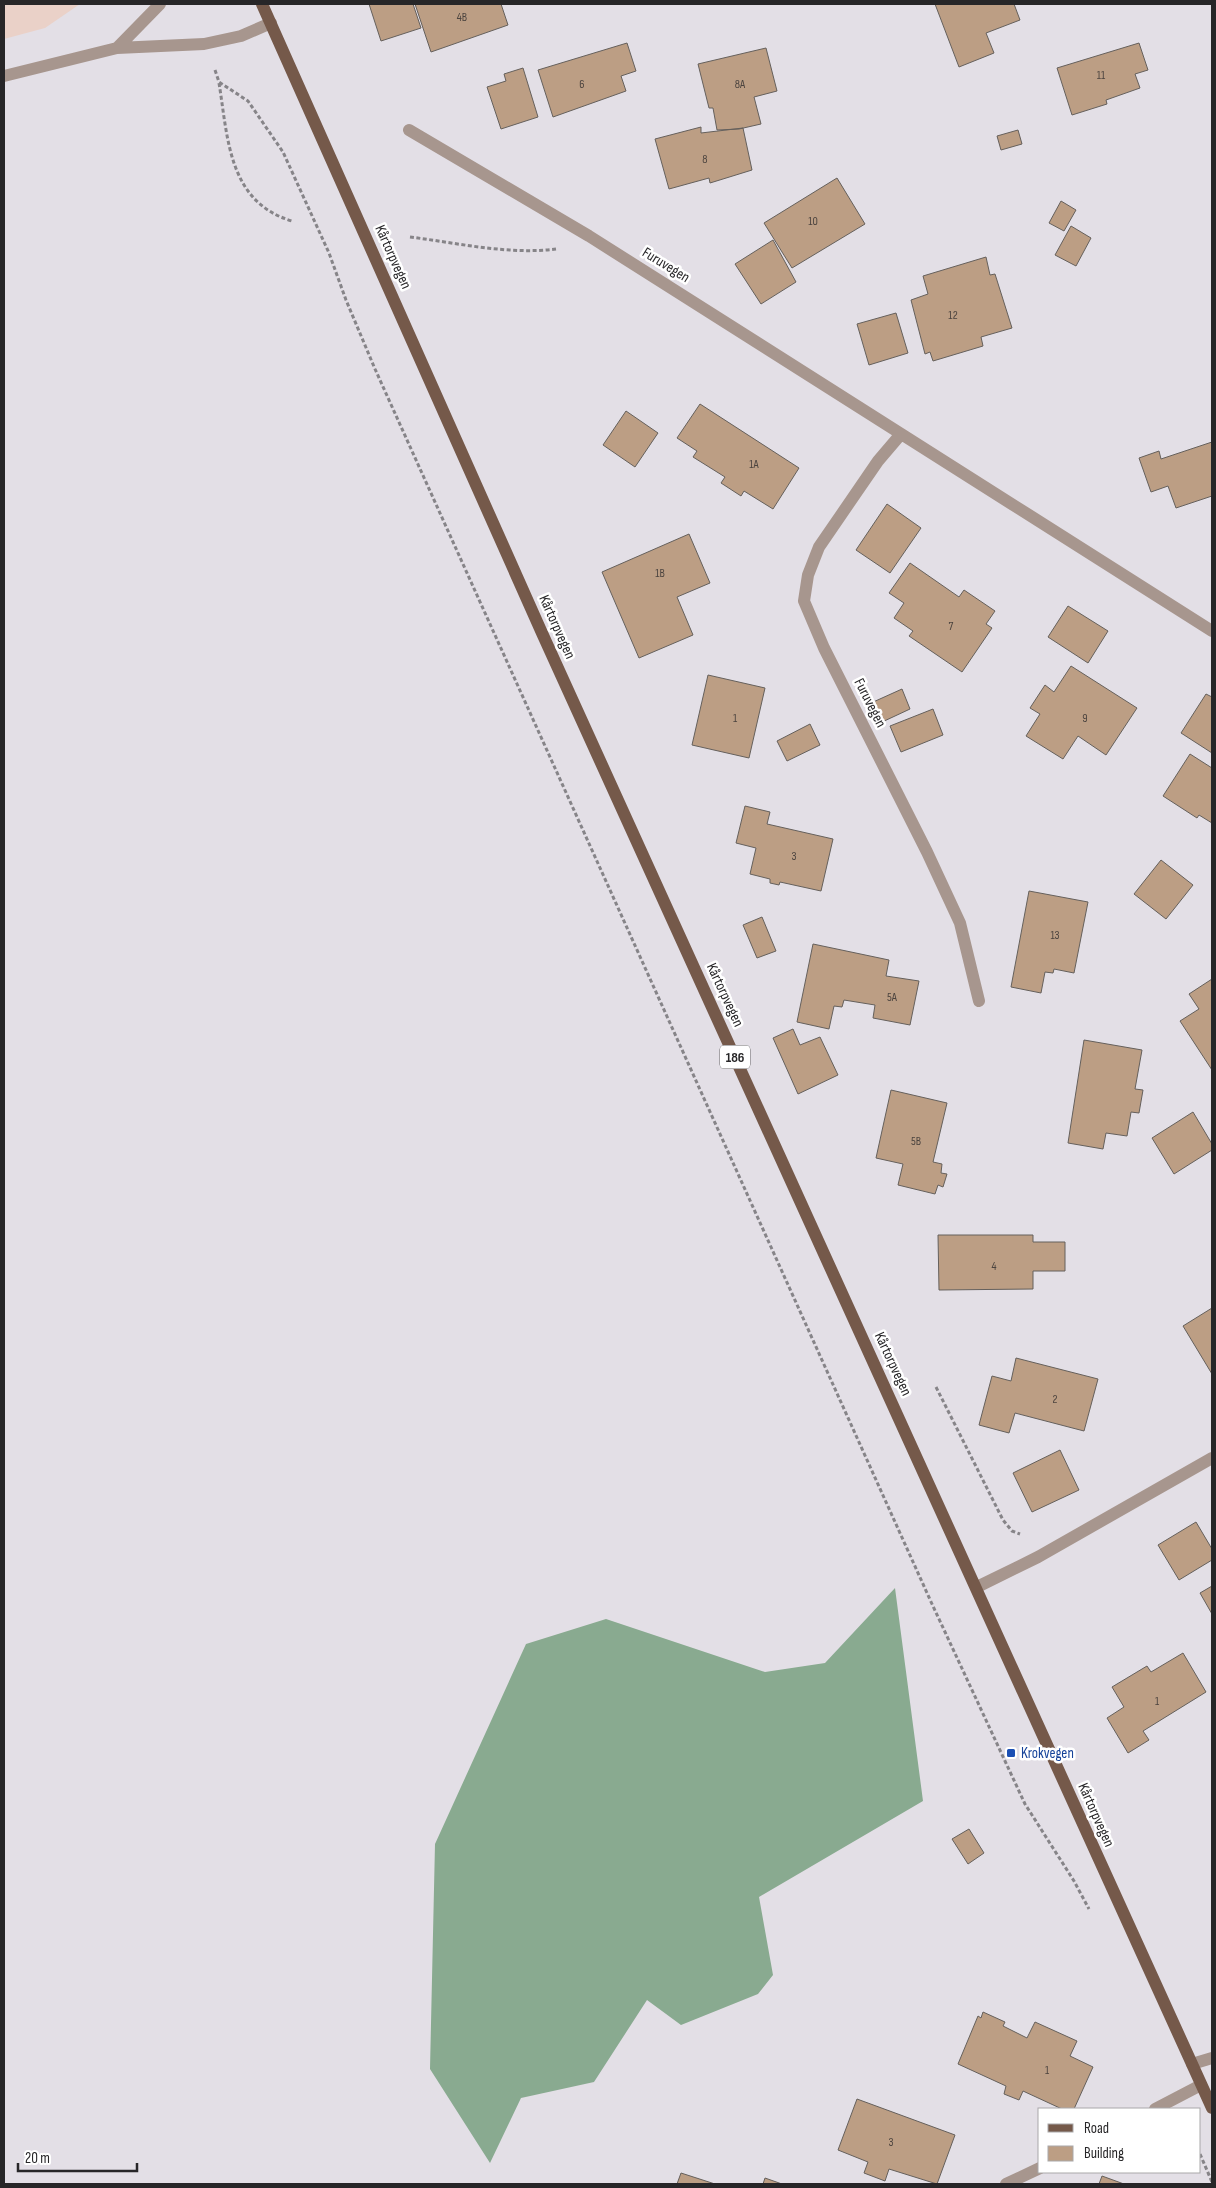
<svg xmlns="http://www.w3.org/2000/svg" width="1216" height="2188" viewBox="0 0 1216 2188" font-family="'Sofia Sans Condensed',sans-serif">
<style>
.commercial{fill:#ead1c8}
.forest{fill:#89aa90}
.building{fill:#bc9e84;stroke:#65605c}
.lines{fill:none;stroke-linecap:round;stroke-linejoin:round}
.path{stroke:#868488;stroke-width:3;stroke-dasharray:4 2.5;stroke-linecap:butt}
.service{stroke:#a7968e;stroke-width:12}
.minor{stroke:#a7968e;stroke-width:12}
.primary{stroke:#75594a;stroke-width:12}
.transit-dot{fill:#1a4fb4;stroke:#fff;stroke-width:2}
.labels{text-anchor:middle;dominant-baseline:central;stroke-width:5;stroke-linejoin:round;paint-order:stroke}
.number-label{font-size:12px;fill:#4c443f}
.shield{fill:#fff;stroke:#686768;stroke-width:1}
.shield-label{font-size:14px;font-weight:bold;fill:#272628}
.street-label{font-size:15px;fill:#272628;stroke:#fff}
.transit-label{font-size:15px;fill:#164399;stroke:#fff;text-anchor:start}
</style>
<rect width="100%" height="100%" fill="#e3dfe6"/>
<path class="commercial" d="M4 4H80L45 28 4 39Z"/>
<path class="forest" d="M895 1588 923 1801 759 1897 773 1975 758 1994 681 2025 647 2000 594 2082 521 2098 490 2163 430 2069 435 1844 526 1644 606 1619 765 1672 825 1663Z"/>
<path class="building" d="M369 4H413L421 28 381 41Z
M415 4H501L508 25 431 52Z
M935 4H1014L1020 20 986 33 994 53 959 67Z
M627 43 636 71 621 76 626 91 553 117 538 70Z
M1139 43 1148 70 1135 74 1140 88 1106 100 1107 104 1072 115 1057 68Z
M766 48 777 91 754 97 761 124 739 129 717 130 713 108H709L698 64Z
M523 68 538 117 501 129 487 87 506 81 504 74Z
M701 127V133L743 128 752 170 710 183 709 178 669 189 655 139Z
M1018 130 1022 144 1001 150 997 136Z
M837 178 865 224 792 268 764 223Z
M1061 201 1076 210 1064 231 1049 223Z
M1071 226 1091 238 1076 266 1055 255Z
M773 240 796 282 761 304 735 264Z
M986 257 990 275 995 274 1012 328 981 337 983 346 933 361 930 352 925 354 911 300 928 294 923 276Z
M896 313 908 353 869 365 857 324Z
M700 404 799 468 773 509 744 491 741 496 721 483 725 477 693 457 697 451 677 438Z
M626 411 658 433 635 467 603 445Z
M1212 442V496L1176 508 1168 486 1151 492 1139 458 1159 451 1161 459Z
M887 504 921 528 890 573 856 550Z
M689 534 710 583 677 597 693 635 639 658 602 572Z
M910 563 959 597 964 590 995 611 986 624 992 628 962 672 909 636 913 631 894 618 904 603 889 593Z
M1068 606 1108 631 1088 663 1048 637Z
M1071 666 1137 708 1106 755 1078 736 1063 759 1026 736 1040 714 1030 708 1045 685 1054 692Z
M708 675 765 688 749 758 692 745Z
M902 689 910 709 880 723 871 703Z
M1206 694 1212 697V753L1181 733Z
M933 709 943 735 901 752 890 726Z
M810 724 820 745 787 761 777 741Z
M1190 754 1212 768V823L1199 815 1197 818 1163 796Z
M745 806 770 812 767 824 833 839 821 891 780 882 779 885 770 883V879L750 874 756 848 736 843Z
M1161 860 1193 885 1166 919 1134 894Z
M1029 891 1088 902 1074 973 1054 969 1053 973 1045 972 1041 993 1011 987Z
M762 917 776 951 757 958 743 925Z
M813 944 889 960 886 976 919 981 910 1025 873 1018 875 1005 844 1000 842 1007 834 1006 829 1029 797 1022Z
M1212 979V1070L1180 1021 1199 1009 1189 994Z
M793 1029 800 1045 820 1037 838 1075 798 1094 773 1038Z
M1084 1040 1142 1050 1135 1089 1143 1090 1139 1113 1131 1112 1127 1136 1106 1133 1103 1149 1068 1143Z
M891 1090 947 1103 933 1162 942 1164 941 1173 947 1174 943 1187 938 1185 935 1194 898 1185 903 1164 876 1158Z
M1193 1112 1212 1144V1150L1174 1174 1152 1138Z
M938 1235H1033V1242H1065V1271H1033V1289L939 1290Z
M1212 1308V1374L1183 1326Z
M1016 1358 1098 1379 1084 1431 1015 1413 1009 1433 979 1425 992 1376 1011 1381Z
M1060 1450 1079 1490 1032 1512 1013 1473Z
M1196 1522 1212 1549V1560L1179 1580 1158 1545Z
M1212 1586V1614L1200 1593Z
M1183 1653 1206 1692 1143 1731 1149 1740 1128 1753 1107 1718 1124 1707 1112 1687 1147 1666 1151 1672Z
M969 1829 984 1853 968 1864 952 1839Z
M983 2012 1005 2022 1003 2026 1027 2038 1035 2022 1077 2041 1070 2056 1093 2067 1074 2109H1062L1023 2091 1019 2100 1004 2094 1006 2086 958 2064 978 2016 981 2018Z
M857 2099 955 2135 937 2184 889 2169 885 2181 864 2173 868 2162 838 2150Z
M681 2173 715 2184H677Z
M1102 2176 1124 2184H1099Z
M765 2178 782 2184H763Z"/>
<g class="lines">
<path class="path" d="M215 70 219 82 248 101 283 152 329 253 346 300 375 369 932 1604 1025 1804 1074 1881 1089 1909
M219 83C228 138 228 202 292 221
M410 237C458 243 508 255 556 249
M936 1387 1003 1520 1012 1531 1020 1534
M1200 2154 1212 2182"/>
<path class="service" d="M1192 2064 1212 2058"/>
<path class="minor" d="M117 48 160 4
M4 76 117 48 204 44 241 36 271 23
M409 130 589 236 1212 631
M901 434 878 461 819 547 808 575 804 601 824 648 927 852 960 923 979 1001
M977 1587 1038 1557 1212 1458
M1155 2109 1201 2085
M1006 2184 1040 2168"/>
<path class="primary" d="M262 4 542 633 1212 2108"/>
</g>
<rect class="transit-dot" x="1006" y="1748" width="10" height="10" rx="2.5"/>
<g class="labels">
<g class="number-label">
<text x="462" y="17">4B</text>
<text x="1101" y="75">11</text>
<text x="582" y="84">6</text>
<text x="740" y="84">8A</text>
<text x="705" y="159">8</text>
<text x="813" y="221">10</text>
<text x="953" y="315">12</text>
<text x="754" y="464">1A</text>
<text x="660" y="573">1B</text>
<text x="951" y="626">7</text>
<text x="735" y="718">1</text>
<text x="1085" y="718">9</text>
<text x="794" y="856">3</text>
<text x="1055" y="935">13</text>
<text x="892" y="997">5A</text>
<text x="916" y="1141">5B</text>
<text x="994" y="1266">4</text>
<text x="1055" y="1399">2</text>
<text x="1157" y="1701">1</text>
<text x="1047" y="2070">1</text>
<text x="891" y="2142">3</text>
</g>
<rect class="shield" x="720" y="1045.5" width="30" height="23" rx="4"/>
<g class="shield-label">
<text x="735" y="1057">186</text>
</g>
<g class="street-label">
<text transform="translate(393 257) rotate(66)">Kårtorpvegen</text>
<text transform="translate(666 265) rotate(32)">Furuvegen</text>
<text transform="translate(557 627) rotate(66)">Kårtorpvegen</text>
<text transform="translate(870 703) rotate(63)">Furuvegen</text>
<text transform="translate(725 995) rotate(65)">Kårtorpvegen</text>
<text transform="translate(893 1364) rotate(65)">Kårtorpvegen</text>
<text transform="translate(1096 1815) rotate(66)">Kårtorpvegen</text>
</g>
<g class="transit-label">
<text x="1021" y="1753">Krokvegen</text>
</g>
</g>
<rect width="1216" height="2188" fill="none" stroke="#272628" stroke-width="10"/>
<rect x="1038" y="2108" width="162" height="65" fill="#ffffff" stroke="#a9a8a9"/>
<rect x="1048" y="2124" width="25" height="8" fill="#75594a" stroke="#a9a8a9"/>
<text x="1084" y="2133" font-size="15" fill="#272628">Road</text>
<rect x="1048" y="2146" width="25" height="15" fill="#bc9e84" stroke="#a9a8a9"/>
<text x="1084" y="2158" font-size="15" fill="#272628">Building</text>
<path d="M18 2163v8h119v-8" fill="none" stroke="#272628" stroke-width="2.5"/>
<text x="25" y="2163" font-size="15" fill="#272628" stroke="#ffffff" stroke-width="4" paint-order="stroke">20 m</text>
</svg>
